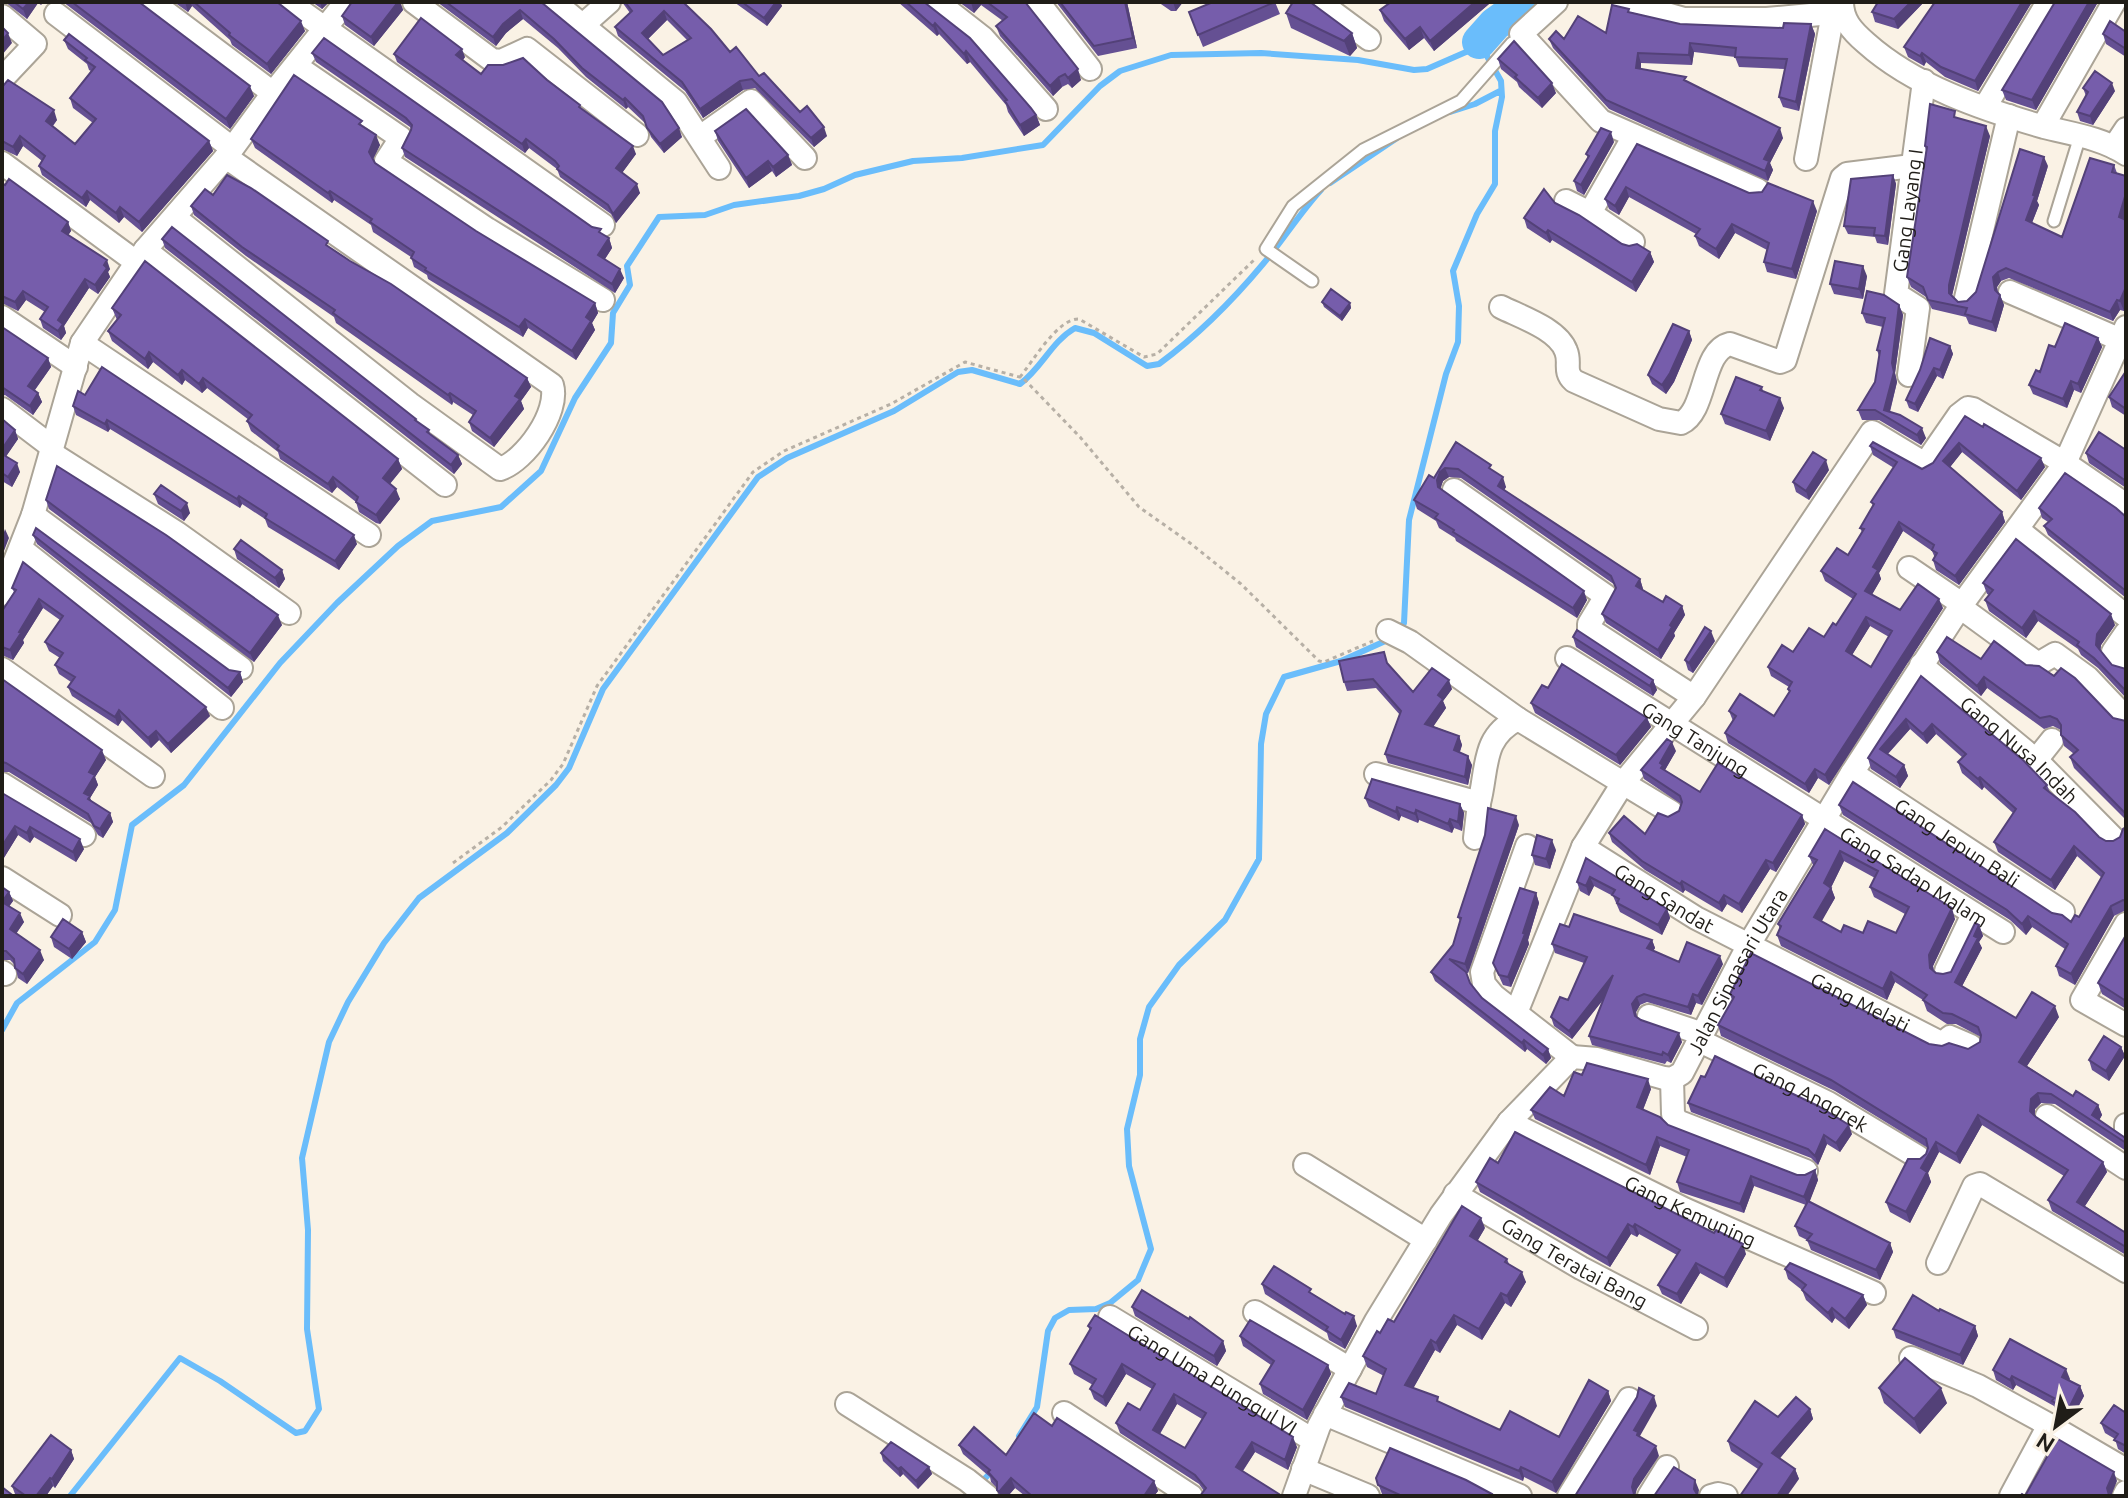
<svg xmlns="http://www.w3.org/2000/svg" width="2128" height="1498" viewBox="0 0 2128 1498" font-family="Ubuntu,sans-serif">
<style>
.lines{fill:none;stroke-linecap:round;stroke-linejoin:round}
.stream{stroke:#6abdfb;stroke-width:6}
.river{stroke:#6abdfb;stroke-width:34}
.lane-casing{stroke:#aba497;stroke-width:15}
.street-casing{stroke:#aba497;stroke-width:26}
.path{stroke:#b7b0a6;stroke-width:3;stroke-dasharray:4 4;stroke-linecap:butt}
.lane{stroke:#fff;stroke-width:11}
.street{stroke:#fff;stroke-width:22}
.wall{fill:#655093;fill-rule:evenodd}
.shaded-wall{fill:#534178}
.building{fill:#765dab;stroke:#534178;stroke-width:2;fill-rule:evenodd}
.labels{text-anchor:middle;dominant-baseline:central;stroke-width:7;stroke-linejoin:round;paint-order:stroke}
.street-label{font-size:20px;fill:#201d18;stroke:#faf2e5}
</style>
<rect width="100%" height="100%" fill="#faf2e5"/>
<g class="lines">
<path class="stream" d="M1450 112 1475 104 1500 91
M1330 183 1397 138
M2 1030 17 1003 95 942 115 910 132 825 184 785 280 663 337 603 398 546 432 521 501 507 541 471 575 398 611 343 613 313 630 285 627 266 659 217 705 215 734 205 799 196 824 189 855 175 913 161 962 158 1043 145 1100 86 1120 71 1171 55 1261 53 1358 60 1414 70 1427 69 1466 52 1479 42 1501 81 1502 97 1495 131V184L1477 214 1453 271 1459 306 1458 342 1446 374 1409 520 1404 623 1399 629
M1019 1436 1037 1407 1048 1331 1055 1318 1069 1310 1096 1309 1110 1303 1138 1280 1151 1249 1129 1166 1127 1129 1140 1075V1039L1149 1007 1179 965 1225 920 1259 859 1261 744 1266 714 1284 677 1341 661 1392 638
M70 1496 180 1358 220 1381 296 1433 305 1431 319 1409 307 1329 308 1230 302 1158 329 1042 348 1002 384 943 419 898 507 833 556 785 569 768 603 689 758 477 787 458 894 411 958 372 972 370 1020 384C1042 368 1051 342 1075 328L1094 333 1147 366 1159 364C1197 336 1233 300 1263 264 1284 239 1299 214 1321 190
M968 1496 993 1470"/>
<path class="river" d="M1479 42 1495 24 1526 2"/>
<defs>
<path id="lane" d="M2054 221 2080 136
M1312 281 1266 249 1293 206 1363 150 1461 101 1512 43"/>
<g id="street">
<path d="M152 2 273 93"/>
<path d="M288 2 603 225"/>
<path d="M414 2 492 60 501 61 527 49 637 135"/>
<path d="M554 2 676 102 719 168"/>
<path d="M937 2 983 38 1046 109"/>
<path d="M1038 2 1090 69"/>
<path d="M1319 2 1369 39"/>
<path d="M1556 2 1521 34 1601 121 1758 190"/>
<path d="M1624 2 1684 19H1767L1842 12"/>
<path d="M1842 2C1842 20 1852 31 1866 43 1914 86 1982 109 2044 127 2072 134 2102 138 2126 154"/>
<path d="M56 14 232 148"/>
<path d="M2 16 35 44 2 79"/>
<path d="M583 25 609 2"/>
<path d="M296 66 401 138 386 161 487 229 603 300"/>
<path d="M1985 107 2048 2"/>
<path d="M2043 126 2114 2"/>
<path d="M700 137 751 101 805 158"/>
<path d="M2114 147 2126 129"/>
<path d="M1806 159 1833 13"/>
<path d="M2 163 128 256"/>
<path d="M1566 201 1590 213 1633 242"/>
<path d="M1590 213 1634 136"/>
<path d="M175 218 410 404 500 469C525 461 560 412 552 385L226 157"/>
<path d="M145 250 445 485"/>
<path d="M2010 292 2121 340"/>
<path d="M1966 298 2009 116"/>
<path d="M1501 307C1521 317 1558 329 1566 351 1571 363 1563 371 1574 381L1659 419 1681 423C1707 411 1701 351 1730 344L1780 362 1785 360 1842 178 1847 174 1912 166"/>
<path d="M2 317 76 367"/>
<path d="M82 343 369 535"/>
<path id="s1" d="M1909 375 1918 308 1896 294 1924 81"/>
<path d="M2 409 52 447"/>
<path d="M51 453 177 533 289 613"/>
<path d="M1454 490 1606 596 1589 624V629L1694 697"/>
<path d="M33 515 241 668"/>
<path d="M2017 529 2126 616"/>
<path d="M21 549 222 708"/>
<path d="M1909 568 1962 604"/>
<path d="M2 594 33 515 82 343 145 250 226 157 273 93 346 2"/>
<path d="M1960 607 2038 664 2055 654 2088 678 2126 718"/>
<path d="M1388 631 1410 642 1518 719 1623 783 1694 697 1872 432 1925 464 1959 415 1968 408 1973 409 2065 463 2126 505"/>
<path d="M2126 633 2113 652 2126 666"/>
<path id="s2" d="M1567 658 2003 932"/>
<path id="s3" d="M1921 665 2036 760 2113 838"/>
<path d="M2 669 153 776"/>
<path d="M2036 760 2052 740"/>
<path id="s4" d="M1852 773 2063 912"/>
<path d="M1376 774 1479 803C1488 769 1481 737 1518 719"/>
<path d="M2 784 84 835"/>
<path d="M1475 838 1479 803"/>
<path d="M1527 846 1482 972 1484 984 1494 996 1572 1057"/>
<path id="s5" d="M1583 847 1696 918 1939 1042 1943 1043 1950 1037 1971 1046"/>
<path d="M2 878 60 915"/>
<path d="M2126 924 2082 1000 2126 1025"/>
<path d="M1946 971 1973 914"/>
<path d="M2 972 5 974"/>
<path d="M1516 1013 1583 847 1623 783 1671 812"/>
<path d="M1649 1016 1703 1034"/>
<path id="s6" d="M1700 1041 1828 1103 1918 1157"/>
<path d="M1672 1079 1673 1114 1677 1121 1806 1171"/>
<path d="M2047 1116 2126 1168"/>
<path id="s7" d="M1509 1122 1684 1209 1874 1293"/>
<path d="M2126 1125V1130"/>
<path d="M1305 1165 1426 1240"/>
<path id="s8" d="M1455 1194 1581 1268 1696 1328"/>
<path d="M1938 1263 1974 1186 1980 1184 2126 1271"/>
<path d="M1255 1312 1350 1369"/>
<path id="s9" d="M1110 1317 1313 1440"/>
<path d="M1911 1358 1978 1386 2049 1425"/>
<path d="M847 1404 967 1480 987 1496"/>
<path d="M1064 1413 1191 1496"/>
<path d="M1325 1414 1520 1496"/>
<path d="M1303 1469 1368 1496"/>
<path id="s10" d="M1294 1496 1319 1426 1376 1321 1441 1215 1509 1122 1572 1057 1597 1059 1664 1078 1672 1079 1682 1073 1748 946 1852 773 1960 607 2065 463 2126 327"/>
<path d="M1569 1496 1629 1399"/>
<path d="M1649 1496 1667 1467"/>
<path d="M1711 1496 1718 1494 1726 1496"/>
<path d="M2011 1496 2049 1425 2126 1470"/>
<path d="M2124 1496 2126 1492"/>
</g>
</defs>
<use href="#lane" class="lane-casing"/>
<use href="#street" class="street-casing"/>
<path class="path" d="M1020 377C1033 361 1058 318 1079 319L1144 357 1157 354 1254 260
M453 863 502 827 551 780 563 764 597 686 753 472 784 451 891 404 965 362 1023 378 1080 437 1139 507 1190 543 1241 584 1319 661 1324 662 1373 641"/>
<use href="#lane" class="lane"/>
<use href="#street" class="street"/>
</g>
<path class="wall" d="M2 2H44L41 5 38 3 27 19 5 2Z
M63 2H139L254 96 230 129Z
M174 2H277L305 31 271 74 232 45 230 40 192 6 188 12Z
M312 2H329L322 9Z
M352 2H400L403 10 374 46 345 25 342 16Z
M437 2H541L682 137 664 153 651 137 646 124 628 107 626 109 586 77 558 48 523 19 506 33 496 46Z
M622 2H683L730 52 827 136 814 147 755 88 743 90 703 118 685 91 618 36 615 27 630 13ZM667 20 687 40 663 55 648 39Z
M734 2H780L782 6 767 26Z
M898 2H924L1036 115 1040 125 1024 136 1008 112 1006 105 970 62 967 64 939 34 937 36Z
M959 2H1025L1081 80 1072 88 1068 84 1062 87 1053 96 1000 36 996 26 1003 21 981 5 974 13Z
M1056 2H1127L1137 48 1098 56Z
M1158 2H1183L1176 11H1171Z
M1275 2 1280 14 1203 47 1189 12Z
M1391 2H1488L1489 4 1434 51 1424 38 1409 50 1384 21 1380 10Z
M1876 2H1924L1898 29 1875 22 1872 12 1878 3Z
M1935 2H2032L1978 91 1945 77 1926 62 1924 66 1908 57 1904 47Z
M2055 2H2098L2036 110 2006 100 2002 90Z
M1630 12 1680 24 1783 28 1811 24 1815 34 1799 111 1783 107 1779 97 1785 69 1739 67 1735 57 1694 52 1692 65 1641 63V69L1687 81 1783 138 1770 163 1773 170 1768 181 1609 109 1553 48 1549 39H1564L1606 33Z
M1286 13 1352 33 1357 48 1350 56 1291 28Z
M2126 32V57L2106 44 2103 34Z
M64 40 209 141 213 151 142 232 124 217 119 223 90 200 86 207 42 175 39 166 42 161 23 146 17 156 2 149V87L57 120 53 126 75 144 93 123 73 108 70 98 91 71 89 70 87 64 68 49Z
M312 53 609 238 612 248 605 259 624 278 615 293 405 157 402 148 412 130 410 127 316 62Z
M394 54 465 57 463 60 481 74 547 80 580 105 581 109 636 154 622 173 640 193 616 223 611 214 560 177 557 169 529 148 525 153 397 62Z
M1498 59 1556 93 1542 108 1519 87 1517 82 1501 69Z
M2083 88 2115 91 2093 125 2080 121 2077 112 2086 96Z
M1958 118 1990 136 1952 296 1958 302 1967 301 1976 292 2048 166 2037 201 2039 205 2032 223 2062 237 2114 165 2117 173 2125 219 2124 311 2120 310 2113 321 2009 278 2001 281 1997 287 1998 292 2000 295 2004 305 1996 332 1969 324 1966 317 1932 309 1926 297 1911 287 1907 277 1926 151 1925 146Z
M364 127 380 145 373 159 375 163 476 231 595 303 598 313 592 323 595 330 576 360 528 328 523 337 428 279 427 275 414 267 411 257 373 232 371 225 334 200 332 203 255 148 251 139Z
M715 131 788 155 792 165 776 177 772 171 749 188 718 141Z
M1614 142 1584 195 1577 191 1574 181 1588 158 1586 154Z
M1637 144 1749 193 1817 211 1796 279 1767 272 1764 262 1767 250 1735 233 1719 259 1699 246 1695 236 1696 234 1629 197 1619 215 1609 209 1605 199Z
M1893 175 1896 184 1888 245 1877 243 1875 237 1848 234 1844 226Z
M2 183 68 222 71 231 68 235 110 269 108 272 110 277 98 294 89 288 64 326 66 333 61 340 43 328 40 319 45 312 26 300 18 311 2 303Z
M213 195 331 248 527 378 531 387 521 401 524 409 494 447 472 431 469 422 473 415 453 402 452 405 336 323 334 317 246 256 194 215 191 206Z
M1555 203 1622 244 1650 252 1654 262 1636 292 1552 240 1550 243 1527 228 1524 218Z
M162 239 416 419 417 422 429 430 430 434 458 455 462 464 454 474 165 248Z
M1867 276 1863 299 1834 294 1830 284Z
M1322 302 1350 303 1351 308 1342 321 1324 307Z
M1899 305 1903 315 1895 373 1897 382 1890 412 1926 438 1921 445 1879 420H1862L1858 410 1875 382 1879 356 1877 350 1883 327 1866 323 1862 313Z
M112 308 398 459 402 469 390 484 400 499 380 524 376 523 359 512 356 502 337 487 332 493 280 459 278 452 251 431 247 421 249 420 207 388 202 393 185 380 182 385 153 362 148 369 112 341 108 331 117 320Z
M2 327 48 358 51 367 35 390 38 393 42 402 33 415 5 395 2 396Z
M1689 331 1692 340 1674 382 1666 394 1652 384 1648 375Z
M2098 338 2102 347 2081 393 2074 390 2067 408 2033 394 2029 385 2040 372 2055 347Z
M1950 346 1953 354 1943 379 1937 376 1918 412 1909 408 1906 400Z
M2126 371V416L2112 407 2109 397Z
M1762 387 1763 391 1784 408 1770 441 1725 424 1721 414Z
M78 391 357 544 339 570 268 527 265 519 242 504 240 508 110 429 108 432 76 415 73 406Z
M1965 416 2045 467 2021 500 1962 452 1950 467 2002 512 2005 522 1959 585 1936 570 1933 560 1935 558 1932 551 1903 531 1879 573 1881 579 1872 594 1900 610 1943 608 1829 785 1818 778 1809 793 1728 743 1725 733 1733 721 1729 711 1774 716 1789 692 1788 689 1789 687 1771 676 1768 667 1824 637 1836 625 1853 599 1825 581 1821 571 1848 555 1862 532 1860 528 1873 506 1871 502 1894 468 1873 455 1870 446 1922 469 1933 463ZM1870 626 1889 637 1871 667 1852 655Z
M2 419 15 430 18 439 6 456 20 472 12 487 2 481Z
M1456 442 1493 471 1506 487 1504 490 1640 579 1643 589 1642 590 1663 602 1682 606 1685 615 1674 633 1675 636 1661 659 1606 623 1602 614 1616 589 1615 585 1461 478 1449 477 1443 481 1440 489 1587 600 1577 618 1456 541 1455 538 1439 528 1436 521 1417 509 1414 500 1434 478Z
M2126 450V488L2089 463 2086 453Z
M1829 470 1809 500 1796 492 1793 482Z
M154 494 190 513 184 521 158 504Z
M46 500 282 625 254 662 49 509Z
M2039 508 2126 517V598L2048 535 2044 526 2048 522 2042 518Z
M33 535 229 670 240 672 243 682 231 697 37 544Z
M234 549 282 570 285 579 279 588 237 559Z
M23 562 210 716 171 753 159 740 151 748 122 720 118 726 72 696 68 687 71 682 59 674 55 665 60 658 49 651 45 642 60 620 43 608 23 640 24 643 13 660 2 655V611L14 592 12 588Z
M1983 583 2115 625 2101 645 2100 651 2112 665 2126 669V698L2098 668 2081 655 2078 649 2038 621 2026 638 1989 611 1985 600 1989 595 1987 594Z
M1573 637 1653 680 1657 690 1653 696 1576 647Z
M1715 641 1693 673 1688 670 1685 660Z
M1937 652 2026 665 2113 718 2126 721V820L2074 768 2070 757 2074 754 2064 746 2061 735V730L2053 726 2044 729 1987 688 1981 696 1940 663Z
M1389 665 1413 692 1452 689 1443 701 1446 708 1433 726 1459 736 1462 745 1460 752 1472 765 1468 785 1388 763 1385 754 1400 715 1376 688 1347 691 1344 682Z
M1921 676 2047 785 2050 793 2099 837 2106 841H2113L2120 837 2126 827V910L2114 916 2075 985 2059 976 2056 966 2065 949 2032 927 2026 935 2010 920 1843 815 1839 805 2052 913 2071 922 2079 917 2102 878 2077 856 2055 890 1998 852 1994 842 2013 813 1984 787 1982 790 1962 773 1958 762 1963 758 1936 734 1927 744 1910 729 1888 754 1904 765 1908 776 1900 788 1871 769 1868 758Z
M2 679 106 760 95 777 98 785 90 798 92 802 110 813 113 822 103 838 98 835 91 823 9 772H2Z
M1548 688 1647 718 1651 727 1620 765 1535 713 1531 703Z
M1676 751 1665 770 1700 792 1802 815 1805 824 1776 872 1770 869 1742 913 1727 904 1722 912 1685 890 1683 893 1645 870 1612 842 1609 833 1645 834 1668 817 1679 811 1681 804 1644 779 1641 770Z
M2 793 84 849 76 862 34 837 30 843 18 835 2 861Z
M1365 798 1460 804 1464 813 1462 831 1454 828 1452 833 1419 820 1418 823 1401 816 1399 821 1369 807Z
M1519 825 1468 973H1466L1470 984 1482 998 1548 1049 1551 1058 1546 1064 1527 1049 1525 1052 1435 981 1431 972 1453 945 1460 921 1458 917Z
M1825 829 1955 919 1933 966 1934 971 1936 973 1943 974 1951 972 1979 925 1983 936 1979 942 1982 948 1962 986 2016 1018 2059 1017 2027 1066 2073 1096 2098 1105 2102 1115 2099 1120 2124 1137 2126 1135V1151L2055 1104 2041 1103 2035 1109V1116L2103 1162 2107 1172 2085 1206 2126 1233V1255L2052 1211 2048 1200 2064 1176 1982 1125 1960 1164 1939 1152 1928 1173 1931 1182 1910 1223 1890 1212 1886 1202 1920 1159 1926 1154 1928 1148 1835 1091 1721 1036 1718 1025 1732 1000 1730 994 1929 1044 1968 1049 1980 1042 1981 1037 1956 1024H1947L1927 1011 1923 1000 1895 982 1887 1000 1781 946 1777 935 1780 929 1778 924 1814 867 1809 856ZM1844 861 1875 878 1870 887 1874 897 1905 914 1896 933 1841 932 1821 921 1835 898 1831 887Z
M1556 850 1550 869 1535 865 1532 855Z
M1586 858 1667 909 1670 918 1662 935 1620 912 1613 896 1594 886 1589 896 1580 891 1577 882Z
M2 887 9 892 13 901 9 906 24 922 16 934 44 960 27 984 18 978 15 965 10 960H2Z
M1536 893 1539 903 1528 940 1529 944 1511 987 1503 985 1493 963Z
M1569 927 1652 940 1655 948 1653 951 1679 962 1723 964 1702 1005 1696 1003 1691 1015 1647 1002 1640 1005 1636 1012 1637 1017 1641 1020 1682 1042 1671 1063 1667 1061 1665 1064 1592 1045 1589 1036 1603 1000 1572 1039 1554 1026 1551 1017 1568 1000 1584 963 1555 953 1552 944Z
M82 932 86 942 72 959 54 947 51 937Z
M2126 935V1009L2102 994 2098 983Z
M2121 1047 2125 1056 2109 1081 2092 1070 2089 1060Z
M1582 1075 1651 1089 1643 1110 1668 1125 1797 1175H1805L1815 1170 1818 1180 1809 1202 1890 1243 1893 1252 1880 1280 1811 1250 1807 1240 1799 1236 1795 1226 1806 1205 1754 1186 1744 1213 1680 1192 1677 1182 1687 1157 1660 1146 1650 1175 1535 1119 1531 1110 1564 1096Z
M1688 1103 1852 1134 1840 1152 1827 1144 1818 1165 1811 1158 1691 1112Z
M1498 1163 1746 1254 1727 1288 1700 1273 1681 1304 1662 1294 1658 1285 1677 1255 1639 1234 1637 1237 1631 1234 1610 1267 1480 1192 1476 1182Z
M1485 1228 1477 1241 1507 1259 1509 1264 1526 1282 1511 1307 1505 1303 1482 1340 1457 1325 1440 1353 1435 1350 1413 1388 1440 1402 1500 1430 1559 1437 1608 1391 1611 1401 1556 1493 1524 1477 1523 1481 1345 1407 1341 1397 1376 1394 1384 1376 1367 1367 1363 1356 1380 1333 1394 1322Z
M1785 1269 1863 1295 1867 1305 1849 1329 1835 1318 1832 1323 1806 1300 1802 1290 1788 1279Z
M1262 1284 1313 1294 1345 1314 1357 1326 1345 1349 1329 1340 1327 1333 1265 1294Z
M1132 1307 1223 1341 1226 1351 1217 1366 1135 1316Z
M1939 1311 1975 1326 1978 1336 1963 1365 1896 1338 1893 1329Z
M1088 1326 1297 1447 1288 1470 1255 1452 1243 1471 1279 1494 1280 1496H1200L1204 1491 1199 1484 1120 1433 1116 1423 1140 1410 1152 1389 1126 1374 1106 1407 1094 1399 1090 1389 1093 1385 1074 1374 1070 1364 1090 1331ZM1177 1404 1202 1419 1185 1448 1160 1434Z
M1240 1336 1328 1365 1331 1374 1307 1420 1263 1394 1260 1384 1271 1365 1243 1346Z
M1993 1370 2070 1379 2069 1380 2080 1386 2084 1396 2071 1420 2056 1411 2054 1406 2016 1385 2013 1390 1996 1380Z
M1879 1388 1947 1403 1920 1434 1884 1403Z
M1810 1409 1813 1419 1780 1458 1795 1469 1799 1479 1758 1469 1731 1451 1728 1441 1778 1417Z
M2126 1413V1454L2118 1449 2115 1439 2105 1433 2101 1423Z
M1052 1426 1154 1481 1158 1491 1154 1496H1025L1015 1488 1008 1496H999L997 1488 991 1482 990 1477 963 1454 959 1445 1006 1455Z
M71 1450 74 1459 55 1488 53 1486 46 1496H17L15 1494 12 1486Z
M881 1453 929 1467 932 1474 918 1489 903 1474 900 1477 883 1461Z
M1376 1478 1492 1494 1493 1496H1385L1382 1494Z"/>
<path class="shaded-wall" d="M29 2H38V3L27 19 23 9Z
M185 2H190L192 6 188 12Z
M320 2H329L322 9Z
M398 2H400L403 10 374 46 371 37Z
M776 2H780L782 6 767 26 764 18Z
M971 2H980L981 5 974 13Z
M1125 2H1127L1137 48 1133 38Z
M1173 2H1183L1176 11Z
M1475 2H1488L1489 4 1434 51 1430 41Z
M1911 2H1924L1898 29 1894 19Z
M2022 2H2032L1978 91 1975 81Z
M2089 2H2098L2036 110 2032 100Z
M520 10 523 19 506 33 496 46 493 37 503 24Z
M664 11 667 20 645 42 642 33Z
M301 21 305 31 271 74 267 64Z
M935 23 939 34 937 36 933 26Z
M1811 24 1815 34 1799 111 1796 102Z
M1420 27 1424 38 1409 50 1405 39Z
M8 33 12 43 2 55V41Z
M1352 33 1357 48 1350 56 1344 41Z
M1690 43 1694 52 1692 65 1689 55Z
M462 49 465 57 460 64 456 55Z
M966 51 970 62 967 64 964 54Z
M1638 53 1641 63 1640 78 1636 68Z
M1922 53 1926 62 1924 66 1920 56Z
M1078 69 1081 80 1072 88 1068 78Z
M1059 77 1062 87 1053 96 1050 86Z
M740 81 743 90 703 118 700 109Z
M1552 83 1556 93 1542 108 1538 98Z
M2112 83 2115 91 2093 125 2090 116Z
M250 86 254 96 230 129 226 119Z
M625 98 628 107 626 109 623 100Z
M54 110 57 120 49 130 46 121Z
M1036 115 1040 125 1024 136 1020 125Z
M1986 126 1990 136 1952 295 1953 303 1949 293V285Z
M824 127 827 136 814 147 811 138Z
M679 128 682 137 664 153 660 144Z
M1780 128 1783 138 1770 163 1773 170 1768 181 1765 171 1764 159Z
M1611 132 1614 142 1584 195 1581 185Z
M376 135 380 145 372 161 369 152Z
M20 136 23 146 17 156 13 147Z
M526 139 529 148 525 153 522 144Z
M209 141 213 151 142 232 139 222Z
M633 146 636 154 619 177 616 168Z
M788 155 792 165 776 177 773 167Z
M2044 157 2048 166 2037 201 2039 205 2029 230 2026 220Z
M768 161 772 171 749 188 746 178Z
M1893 175 1896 184 1888 245 1885 236Z
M637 184 640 193 616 223 613 214Z
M1626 187 1629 197 1619 215 1615 206Z
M87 191 90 200 86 207 82 198Z
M330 191 334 200 332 203 328 193Z
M2126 193V215L2122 227 2119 217Z
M1813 201 1817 211 1796 279 1792 269Z
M120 207 124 217 119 223 116 213Z
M68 222 71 231 65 240 62 231Z
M1732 224 1735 233 1719 259 1716 249Z
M1548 230 1552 240 1550 243 1546 233Z
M609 238 612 248 601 265 598 255Z
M1650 252 1654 262 1636 292 1632 282Z
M107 260 110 269 108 272 110 277 98 294 95 285Z
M1863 266 1867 276 1863 299 1859 289Z
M620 269 624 278 615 293 612 284Z
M1998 272 2001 281 1997 287 1998 300 1995 290 1993 277Z
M85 279 89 288 64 326 66 333 61 340 58 331V320Z
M2126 287V306L2124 311 2120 301Z
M23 291 26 300 18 311 15 302Z
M2000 295 2004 305 1996 332 1992 322Z
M2117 300 2120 310 2113 321 2110 312Z
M595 303 598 313 592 323 595 330 576 360 572 351 586 317Z
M1350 303 1351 308 1342 321 1340 316Z
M1899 305 1903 315 1895 373 1897 382 1888 418 1884 410Z
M525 319 528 328 523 337 519 327Z
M1689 331 1692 340 1674 382 1666 394 1662 385Z
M2098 338 2102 347 2081 393 2078 384Z
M1950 346 1953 354 1943 379 1940 370Z
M149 352 153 362 148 369 145 359Z
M48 358 51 367 31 395 28 386Z
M1934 368 1937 376 1918 412 1915 404Z
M182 370 185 380 182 385 178 375Z
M203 378 207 388 202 393 199 384Z
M527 378 531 387 521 401 524 409 494 447 490 438 515 396Z
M2071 381 2074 390 2067 408 2063 399Z
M38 393 42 402 33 415 30 406Z
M450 393 453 402 452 405 448 395Z
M1780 398 1784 408 1770 441 1766 431Z
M107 420 110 429 108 432 105 424Z
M1922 428 1926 438 1921 445 1917 435Z
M15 430 18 439 3 461 2 449Z
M1959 443 1962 452 1947 471 1943 461Z
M458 455 462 464 454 474 451 465Z
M2041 458 2045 467 2021 500 2017 491Z
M398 459 402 469 386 488 383 478Z
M1826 460 1829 470 1809 500 1806 491Z
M17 463 20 472 12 487 8 477Z
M1445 468 1449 477 1443 481 1440 490 1442 497 1437 480 1440 472Z
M333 477 337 487 332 493 328 484Z
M1503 477 1506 487 1501 495 1498 486Z
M396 489 400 499 380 524 376 515Z
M239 496 242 504 240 508 237 499Z
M187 503 190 513 184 521 181 511Z
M2002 512 2005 522 1959 585 1955 576Z
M1899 522 1903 531 1879 573 1881 579 1869 600 1865 591 1873 567Z
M5 529 9 538 2 556V538Z
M354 535 357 544 339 570 335 561Z
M282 570 285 579 279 588 275 578Z
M1640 579 1643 589 1639 595 1636 586Z
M1584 591 1587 600 1577 618 1573 608Z
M39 599 43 608 23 640 24 643 13 660 10 650 19 632Z
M1939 599 1943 608 1829 785 1825 775Z
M1682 606 1685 615 1674 633 1675 636 1661 659 1658 650 1670 625Z
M2034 611 2038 621 2026 638 2022 628Z
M2111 614 2115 625 2101 645 2100 655 2096 645 2097 634Z
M278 615 282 625 254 662 250 653Z
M1866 617 1870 626 1849 660 1846 651Z
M1711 631 1715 641 1693 673 1689 663Z
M240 672 243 682 231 697 228 688Z
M1984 677 1987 688 1981 696 1977 686Z
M1449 680 1452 689 1443 701 1446 708 1429 733 1425 724 1438 695Z
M1653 680 1657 690 1653 696 1650 686Z
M206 707 210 716 171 753 168 744Z
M119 710 122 720 118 726 115 717Z
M1647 718 1651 727 1620 765 1616 755Z
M1906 719 1910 729 1883 759 1880 749Z
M1932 724 1936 734 1927 744 1923 734Z
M156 731 159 740 151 748 148 738Z
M1459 736 1462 745 1457 759 1454 750Z
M1672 742 1676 751 1665 770 1664 777 1660 763Z
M102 750 106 760 95 777 98 785 90 798 93 806 84 793 89 772Z
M1468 756 1472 765 1468 785 1465 777Z
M1904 765 1908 776 1900 788 1896 777Z
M1815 769 1818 778 1809 793 1805 784Z
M1980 777 1984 787 1982 790 1978 779Z
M1460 804 1464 813 1462 831 1458 822Z
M1397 807 1401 816 1399 821 1396 812Z
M1416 810 1419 820 1418 823 1415 814Z
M110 813 113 822 103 838 100 829Z
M1802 815 1805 824 1776 872 1773 863Z
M1516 816 1519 825 1468 973 1465 964Z
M1450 819 1454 828 1452 833 1448 824Z
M15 826 18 835 2 861V846Z
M30 827 34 837 30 843 27 833Z
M80 839 84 849 76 862 73 852Z
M1552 840 1556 850 1550 869 1546 859Z
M2074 846 2077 856 2055 890 2051 880Z
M1840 851 1844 861 1828 894 1824 883Z
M1766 860 1770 869 1742 913 1739 904Z
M1590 877 1594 886 1589 896 1586 886Z
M1682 881 1685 890 1683 893 1680 884Z
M1831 888 1835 898 1818 928 1814 917Z
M9 892 13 901 6 911 2 902Z
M1536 893 1539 903 1528 940 1529 944 1511 987 1508 977Z
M1724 895 1727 904 1722 912 1719 903Z
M2111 906 2114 916 2075 985 2071 974Z
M1952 908 1955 919 1933 966 1934 978 1930 968 1929 955Z
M1667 909 1670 918 1662 935 1658 925Z
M20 913 24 922 13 938 10 929Z
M2028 916 2032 927 2026 935 2022 924Z
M1979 925 1983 936 1979 942 1982 948 1959 992 1955 982Z
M82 932 86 942 72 959 69 949Z
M1652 940 1655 948 1650 956 1647 948Z
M40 950 44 960 27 984 23 974Z
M1720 956 1723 964 1702 1005 1698 996Z
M1891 972 1895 982 1887 1000 1883 989Z
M1613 975 1616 983 1572 1039 1569 1031Z
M1693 994 1696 1003 1691 1015 1688 1007Z
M1637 997 1640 1005 1636 1012 1638 1025 1632 1004Z
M2055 1006 2059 1017 2023 1072 2019 1062Z
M1679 1033 1682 1042 1671 1063 1668 1055Z
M1524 1040 1527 1049 1525 1052 1522 1043Z
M2121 1047 2125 1056 2109 1081 2106 1071Z
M1548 1049 1551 1058 1546 1064 1543 1055Z
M1648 1079 1651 1089 1640 1117 1637 1107Z
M2038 1093 2041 1103 2035 1109 2034 1122 2030 1111 2031 1099Z
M2098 1105 2102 1115 2097 1124 2092 1115Z
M1978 1115 1982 1125 1960 1164 1956 1154Z
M1849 1125 1852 1134 1840 1152 1836 1143Z
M1824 1135 1827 1144 1818 1165 1815 1156Z
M1657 1137 1660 1146 1650 1175 1646 1165Z
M1936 1142 1939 1152 1928 1173 1931 1182 1910 1223 1906 1212 1921 1168Z
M2103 1162 2107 1172 2081 1212 2077 1202Z
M1815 1170 1818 1180 1808 1206 1804 1197Z
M1751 1176 1754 1186 1744 1213 1740 1204Z
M1481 1218 1485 1228 1474 1247 1470 1236Z
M1628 1224 1631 1234 1610 1267 1607 1258Z
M1635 1224 1639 1234 1637 1237 1633 1227Z
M1890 1243 1893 1252 1880 1280 1876 1270Z
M1743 1244 1746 1254 1727 1288 1724 1278Z
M1696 1263 1700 1273 1681 1304 1677 1294Z
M1522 1272 1526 1282 1511 1307 1507 1296Z
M1501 1293 1505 1303 1482 1340 1479 1329Z
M1863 1295 1867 1305 1849 1329 1845 1319Z
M1832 1308 1835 1318 1832 1323 1828 1313Z
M1454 1315 1457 1325 1440 1353 1436 1343Z
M1354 1316 1357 1326 1345 1349 1341 1340Z
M1975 1326 1978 1336 1963 1365 1960 1355Z
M1431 1340 1435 1350 1409 1396 1405 1385Z
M1223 1341 1226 1351 1217 1366 1214 1356Z
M1122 1364 1126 1374 1106 1407 1103 1397Z
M1328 1365 1331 1374 1307 1420 1303 1410Z
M2066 1369 2070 1379 2066 1387 2062 1377Z
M2012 1376 2016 1385 2013 1390 2010 1380Z
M2080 1386 2084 1396 2071 1420 2068 1410Z
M1941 1388 1947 1403 1920 1434 1914 1419Z
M1608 1391 1611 1401 1556 1493 1552 1482Z
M1174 1394 1177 1404 1156 1440 1153 1430Z
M1654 1396 1657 1406 1640 1436 1642 1442 1634 1430Z
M1810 1409 1813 1419 1776 1463 1772 1453Z
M1293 1437 1297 1447 1288 1470 1285 1460Z
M1252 1442 1255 1452 1239 1476 1236 1467Z
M1656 1446 1659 1456 1637 1489 1635 1496 1632 1487 1634 1479Z
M71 1450 74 1459 55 1488 52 1479Z
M901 1467 903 1474 900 1477 898 1469Z
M929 1467 932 1474 918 1489 916 1481Z
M1521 1467 1524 1477 1523 1481 1519 1471Z
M1795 1469 1799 1479 1787 1496H1777Z
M2114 1472 2117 1481 2111 1496H2110L2107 1488Z
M50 1478 53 1486 46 1496H36Z
M1011 1478 1015 1488 1008 1496H1001L999 1492Z
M1695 1480 1699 1490 1698 1496 1694 1489Z
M1154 1481 1158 1491 1154 1496H1144Z"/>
<path class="building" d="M14 2H29L23 9Z
M72 2H139L250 86 226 119Z
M194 2H277L301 21 267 64 229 35 230 33Z
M352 2H398L371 37 342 16Z
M446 2H541L662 102 679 128 660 144 647 128 643 116 625 98 623 100 582 68 554 39 520 10 503 24 493 37Z
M625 2H683L711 29 730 52 736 47 759 76 764 73 800 112 807 106 824 127 811 138 752 79 740 81 700 109 682 82 615 27 632 11ZM664 11 691 38 663 55 642 33Z
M742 2H776L764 18Z
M906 2H924L970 38 1031 108 1036 115 1020 125 1005 101 1007 100 966 51 964 54 935 23 933 26Z
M987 2H1025L1078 69 1068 78 1065 74 1059 77 1050 86 996 26 1007 17Z
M1060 2H1125L1133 38 1094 46Z
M1213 2H1275L1198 35 1189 12Z
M1293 2H1310L1352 33 1344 41 1286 13Z
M1391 2H1475L1430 41 1420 27 1405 39 1380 10Z
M1878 2H1911L1894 19 1872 12Z
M1935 2H2022L1975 81 1941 67 1922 53 1920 56 1904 47Z
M2055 2H2089L2032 100 2002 90Z
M1612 5 1629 9 1628 12 1680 24 1783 28 1784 23 1811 24 1796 102 1779 97 1787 59 1735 57 1736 48 1690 43 1689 55 1638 53 1636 68 1686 77 1684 80 1780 128 1764 159 1769 161 1765 171 1606 100 1549 39 1556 31 1564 39 1578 16 1606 33Z
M421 18 462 49 456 55 481 74 488 65H503L523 58 547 80 580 105 579 107 633 146 616 168 637 184 613 214 608 205 557 169 559 166 555 161 526 139 522 144 394 54Z
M2110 21 2126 32V49L2103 34Z
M2 27 8 33 2 41Z
M69 34 209 141 139 222 120 207 116 213 87 191 82 198 39 166 45 156 20 136 13 147 2 141V87L8 80 54 110 46 121 75 144 96 119 70 98 95 67 85 60 87 58 64 40Z
M324 38 592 227 601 229 599 232 609 238 598 255 620 269 612 284 402 148 411 130 412 125 406 118 312 53Z
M1514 41 1552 83 1538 98 1515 77 1517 75 1498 59Z
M2095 71 2112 83 2090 116 2077 112 2088 92 2083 88Z
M294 75 362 121 359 124 376 135 369 152 375 163 476 231 595 303 586 317 591 321 572 351 525 319 519 327 425 270 426 268 411 258 414 252 370 222 372 219 330 191 328 193 251 139Z
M1930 104 1955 111 1954 117 1986 126 1949 285V293L1958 302 1967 301 1976 292 2020 149 2044 157 2033 195 2035 196 2026 220 2062 237 2090 158 2114 165 2112 172 2126 176V193L2119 217 2126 220V287L2120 301 2117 300 2110 312 2006 268 1998 272 1993 277 1995 290 2000 295 1992 322 1965 314 1967 308 1928 300 1923 287 1907 277 1927 147 1925 146Z
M746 109 788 155 773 167 768 161 746 178 715 131Z
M1601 128 1611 132 1581 185 1574 181 1589 156 1586 154Z
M1637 144 1749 193 1762 192 1768 183 1813 201 1792 269 1764 262 1769 243 1732 224 1716 249 1695 236 1700 229 1626 187 1615 206 1605 199Z
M227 175 251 188 328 241 326 245 350 261 391 284 527 378 515 396 520 399 490 438 469 422 476 411 450 393 448 395 333 313 335 310 242 247 191 206 205 189 213 195Z
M1893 175 1885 236 1874 235 1875 228 1844 226 1851 179Z
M9 179 68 222 62 231 107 260 104 265 107 268 95 285 85 279 58 320 63 324 58 331 40 319 48 307 23 291 15 302 2 296V183L5 185Z
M1544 189 1555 203 1579 215 1622 244 1629 246 1637 244 1650 252 1632 282 1548 230 1546 233 1524 218Z
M172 227 416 419 415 420 429 430 427 432 458 455 451 465 162 239Z
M145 261 398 459 383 478 396 489 376 515 356 502 358 497 333 477 328 484 277 449 279 446 247 421 252 415 203 378 199 384 182 370 178 375 149 352 145 359 108 331 121 315 112 308Z
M1835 261 1863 266 1859 289 1830 284Z
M1331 289 1350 303 1340 316 1322 302Z
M1867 291 1884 295 1899 305 1892 363 1894 372 1884 410 1900 415 1922 428 1917 435 1875 410H1858L1875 382 1880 351 1877 350 1885 318 1862 313Z
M2065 323 2098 338 2078 384 2071 381 2063 399 2029 385 2036 370 2040 372 2049 345 2055 347Z
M1673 324 1689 331 1670 373 1662 385 1648 375Z
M2 327 48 358 28 386 38 393 30 406 2 387Z
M1930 338 1950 346 1940 370 1934 368 1915 404 1906 400 1920 370Z
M102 367 354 535 335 561 265 518 267 514 239 496 237 499 107 420 105 424 73 406 78 391 85 395Z
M2126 371V409L2109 397Z
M1736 377 1762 387 1760 390 1780 398 1766 431 1721 414Z
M1965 416 1983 427 1984 424 2041 458 2017 491 1959 443 1943 461 2002 512 1955 576 1933 560 1937 553 1932 550 1934 545 1899 522 1873 567 1878 570 1865 591 1900 610 1918 584 1939 599 1825 775 1815 769 1805 784 1725 733 1736 716 1729 711 1740 694 1774 716 1790 691 1788 689 1792 682 1768 667 1782 645 1793 652 1809 628 1824 637 1833 623 1836 625 1856 594 1821 571 1837 548 1848 555 1864 529 1860 528 1874 504 1871 502 1897 462 1870 446 1873 442 1922 469 1933 463ZM1866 617 1892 631 1871 667 1846 651Z
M2 419 15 430 2 449Z
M2099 432 2126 450V481L2086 453Z
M1456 442 1491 465 1489 468 1503 477 1498 486 1640 579 1636 586 1663 602 1666 596 1682 606 1670 625 1672 627 1658 650 1602 614 1616 588 1611 576 1458 469 1445 468 1440 472 1437 480 1438 487 1584 591 1573 608 1453 532 1454 530 1435 518 1438 514 1414 500 1429 475 1434 478Z
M1813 452 1826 460 1806 491 1793 482Z
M2 454 17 463 8 477 2 473Z
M57 466 166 535 278 615 250 653 46 500Z
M2065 473 2116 508 2126 517V591L2044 526 2052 519 2039 508Z
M161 485 187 503 181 511 154 494Z
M36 528 229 670 240 672 228 688 33 535Z
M2016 539 2111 614 2097 634 2096 645 2112 665 2126 669V691L2094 658 2077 645 2079 642 2034 611 2022 628 1985 600 1993 590 1983 583Z
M241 540 282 570 275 578 234 549Z
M23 562 206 707 168 744 156 731 148 738 119 710 115 717 68 687 75 677 55 665 63 653 45 642 63 616 39 599 19 632 21 633 10 650 2 647V611L16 590 12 588Z
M1705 627 1711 631 1689 663 1685 660Z
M1577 630 1653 680 1650 686 1573 637Z
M1947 637 1981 659 1994 641 2026 665 2039 666 2054 676 2061 668 2075 678 2113 718 2126 721V814L2070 757 2078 750 2061 735V725L2057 719 2050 716 2040 718 1984 677 1977 686 1937 652Z
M1384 652 1387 663 1413 692 1432 668 1449 680 1438 695 1443 699 1425 724 1459 736 1454 750 1468 756 1465 777 1385 754 1401 711 1373 679 1344 682 1339 661Z
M1562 664 1647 718 1616 755 1531 703 1542 685 1548 688Z
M1921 676 2023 760 2047 785 2044 788 2075 812 2099 837 2106 841H2113L2120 837 2123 829 2126 827V901L2123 900 2111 906 2071 974 2056 966 2068 944 2028 916 2022 924 2007 910 1839 805 1853 782 2052 913 2062 915 2071 922 2075 915 2079 917 2104 873 2074 846 2051 880 1994 842 2016 809 1980 777 1978 779 1958 762 1966 754 1932 724 1923 734 1906 719 1880 749 1904 765 1896 777 1868 758Z
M2 679 102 750 89 772 95 775 84 793 90 796 88 799 110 813 100 829 94 826 88 814 6 763 2 762Z
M1667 739 1672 742 1660 763 1663 765 1661 768 1700 792 1718 763 1802 815 1773 863 1766 860 1739 904 1724 895 1719 903 1682 881 1680 884 1642 861 1609 833 1624 816 1645 834 1658 813 1668 817 1679 811 1682 802 1680 796 1641 770Z
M1372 779 1460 804 1458 822 1450 819 1448 824 1416 810 1415 814 1397 807 1396 812 1365 798Z
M2 793 80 839 73 852 30 827 27 833 15 826 2 846Z
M1488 808 1516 816 1465 964 1449 959 1466 972 1470 983 1482 998 1548 1049 1543 1055 1524 1040 1522 1043 1431 972 1453 945 1461 918 1458 917 1485 835Z
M1825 829 1952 908 1929 955 1930 968 1936 973 1943 974 1951 972 1975 923 1979 925 1974 936 1978 938 1955 982 2016 1018 2032 992 2055 1006 2019 1062 2073 1096 2076 1091 2098 1105 2092 1115 2124 1137 2126 1135V1143L2051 1094 2038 1093 2031 1099 2030 1111 2036 1117 2103 1162 2077 1202 2126 1233V1247L2048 1200 2068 1170 1978 1115 1956 1154 1936 1142 1921 1168 1927 1172 1906 1212 1886 1202 1908 1159H1920L1926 1154 1928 1148 1926 1139 1831 1080 1718 1025 1734 997 1730 994 1751 953 1929 1044 1942 1046 1949 1043 1968 1049 1980 1042 1981 1035 1978 1027 1952 1014 1943 1013 1923 1000 1927 995 1891 972 1883 989 1777 935 1781 926 1778 924 1817 860 1809 856ZM1840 851 1878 871 1870 887 1909 907 1896 933 1868 921 1863 933 1844 925 1841 932 1814 917 1831 888 1824 883Z
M1537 835 1552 840 1546 859 1532 855Z
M1586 858 1667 909 1658 925 1617 903 1619 899 1612 895 1615 890 1590 877 1586 886 1577 882Z
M2 887 9 892 2 902 20 913 10 929 40 950 23 974 15 968 14 959 6 951H2Z
M1520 888 1536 893 1523 933 1525 934 1508 977 1499 975 1493 963Z
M1574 914 1652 940 1647 948 1679 962 1687 942 1720 956 1698 996 1693 994 1688 1007 1644 994 1637 997 1632 1004 1635 1016 1641 1020 1679 1033 1668 1055 1663 1052 1662 1055 1589 1036 1613 975 1569 1031 1551 1017 1560 997 1568 1000 1587 957 1552 944 1560 924 1569 927Z
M63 919 82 932 69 949 51 937Z
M2126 935V1001L2098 983Z
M2104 1036 2121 1047 2106 1071 2089 1060Z
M1715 1056 1818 1106 1849 1125 1836 1143 1824 1135 1815 1156 1808 1149 1688 1103 1701 1076 1705 1077Z
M1587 1063 1648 1079 1637 1107 1660 1117 1668 1125 1797 1175H1805L1815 1170 1804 1197 1751 1176 1740 1204 1677 1182 1689 1150 1657 1137 1646 1165 1531 1110 1550 1087 1564 1096 1574 1072 1582 1075Z
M1515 1132 1714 1233 1716 1230 1743 1244 1724 1278 1696 1263 1677 1294 1658 1285 1680 1250 1635 1224 1633 1227 1628 1224 1607 1258 1476 1182 1490 1158 1498 1163Z
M1808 1201 1890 1243 1876 1270 1807 1240 1812 1234 1795 1226Z
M1462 1206 1481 1218 1470 1236 1507 1259 1505 1262 1522 1272 1507 1296 1501 1293 1479 1329 1454 1315 1436 1343 1431 1340 1405 1385 1438 1397 1437 1401 1500 1430 1510 1411 1559 1437 1589 1380 1608 1391 1552 1482 1521 1467 1519 1471 1341 1397 1349 1383 1376 1394 1386 1369 1363 1356 1377 1331 1380 1333 1388 1319 1394 1322Z
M1790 1263 1863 1295 1845 1319 1832 1308 1828 1313 1802 1290 1806 1285 1785 1269Z
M1274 1266 1311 1289 1309 1292 1345 1314 1346 1312 1354 1316 1341 1340 1326 1330 1328 1327 1262 1284Z
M1142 1290 1189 1319 1190 1317 1223 1341 1214 1356 1132 1307Z
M1913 1295 1939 1311 1940 1309 1975 1326 1960 1355 1893 1329Z
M1095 1315 1293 1437 1285 1460 1252 1442 1236 1467 1279 1494 1278 1496H1200L1206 1488 1195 1475 1116 1423 1128 1403 1140 1410 1155 1384 1122 1364 1103 1397 1090 1389 1096 1379 1070 1364 1091 1328 1088 1326ZM1174 1394 1206 1413 1185 1448 1153 1430Z
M1250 1320 1328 1365 1303 1410 1260 1384 1274 1361 1240 1336Z
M2010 1339 2066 1369 2062 1377 2080 1386 2068 1410 2052 1401 2054 1398 2012 1376 2010 1380 1993 1370Z
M1905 1358 1941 1388 1914 1419 1879 1388Z
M1639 1388 1654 1396 1634 1430 1638 1432 1637 1435 1656 1446 1634 1479 1632 1487 1634 1494 1638 1496H1575L1637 1397Z
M1796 1397 1810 1409 1772 1453 1795 1469 1777 1496H1740L1762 1464 1728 1441 1755 1401 1778 1417Z
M2114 1405 2126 1413V1446L2114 1440 2118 1434 2101 1423Z
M1034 1413 1052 1426 1057 1418 1154 1481 1144 1496H1032L1011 1478 999 1492 997 1490V1482L988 1472 990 1470 959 1445 974 1427 1006 1455Z
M51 1435 71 1450 52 1479 50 1478 36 1496H26L12 1486Z
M2051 1435 2114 1472 2107 1488 2109 1495 2112 1496H2020L2022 1494 2025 1496 2052 1448 2046 1445Z
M891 1442 929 1467 916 1481 901 1467 898 1469 881 1453Z
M1390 1448 1466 1480 1492 1494 1491 1496H1402L1378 1485 1376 1478Z
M1674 1467 1695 1480 1694 1489 1698 1496H1654Z
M2 1487 11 1494 9 1496H2Z"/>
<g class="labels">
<g class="street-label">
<text stroke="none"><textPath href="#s1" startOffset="178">Gang Layang I</textPath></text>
<text stroke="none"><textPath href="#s2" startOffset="152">Gang Tanjung</textPath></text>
<text stroke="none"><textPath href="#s3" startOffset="130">Gang Nusa Indah</textPath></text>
<text stroke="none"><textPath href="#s4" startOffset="126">Gang Jepun Bali</textPath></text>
<text stroke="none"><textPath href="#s2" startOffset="410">Gang Sadap Malam</textPath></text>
<text stroke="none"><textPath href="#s5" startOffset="96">Gang Sandat</textPath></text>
<text stroke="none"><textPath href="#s10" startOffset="754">Jalan Singasari Utara</textPath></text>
<text stroke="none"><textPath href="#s5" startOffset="318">Gang Melati</textPath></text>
<text stroke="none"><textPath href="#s6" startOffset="124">Gang Anggrek</textPath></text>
<text stroke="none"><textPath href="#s7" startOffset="202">Gang Kemuning</textPath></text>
<text stroke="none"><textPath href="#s8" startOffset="138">Gang Teratai Bang</textPath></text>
<text stroke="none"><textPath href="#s9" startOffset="120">Gang Uma Punggul VI</textPath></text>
</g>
</g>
<rect width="2128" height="1498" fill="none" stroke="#201d18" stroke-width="8"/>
<g transform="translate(2056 1426) rotate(212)" stroke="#faf2e5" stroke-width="6" paint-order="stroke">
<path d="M0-6L14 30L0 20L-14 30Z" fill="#201d18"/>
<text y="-12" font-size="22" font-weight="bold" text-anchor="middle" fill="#201d18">N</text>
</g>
</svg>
